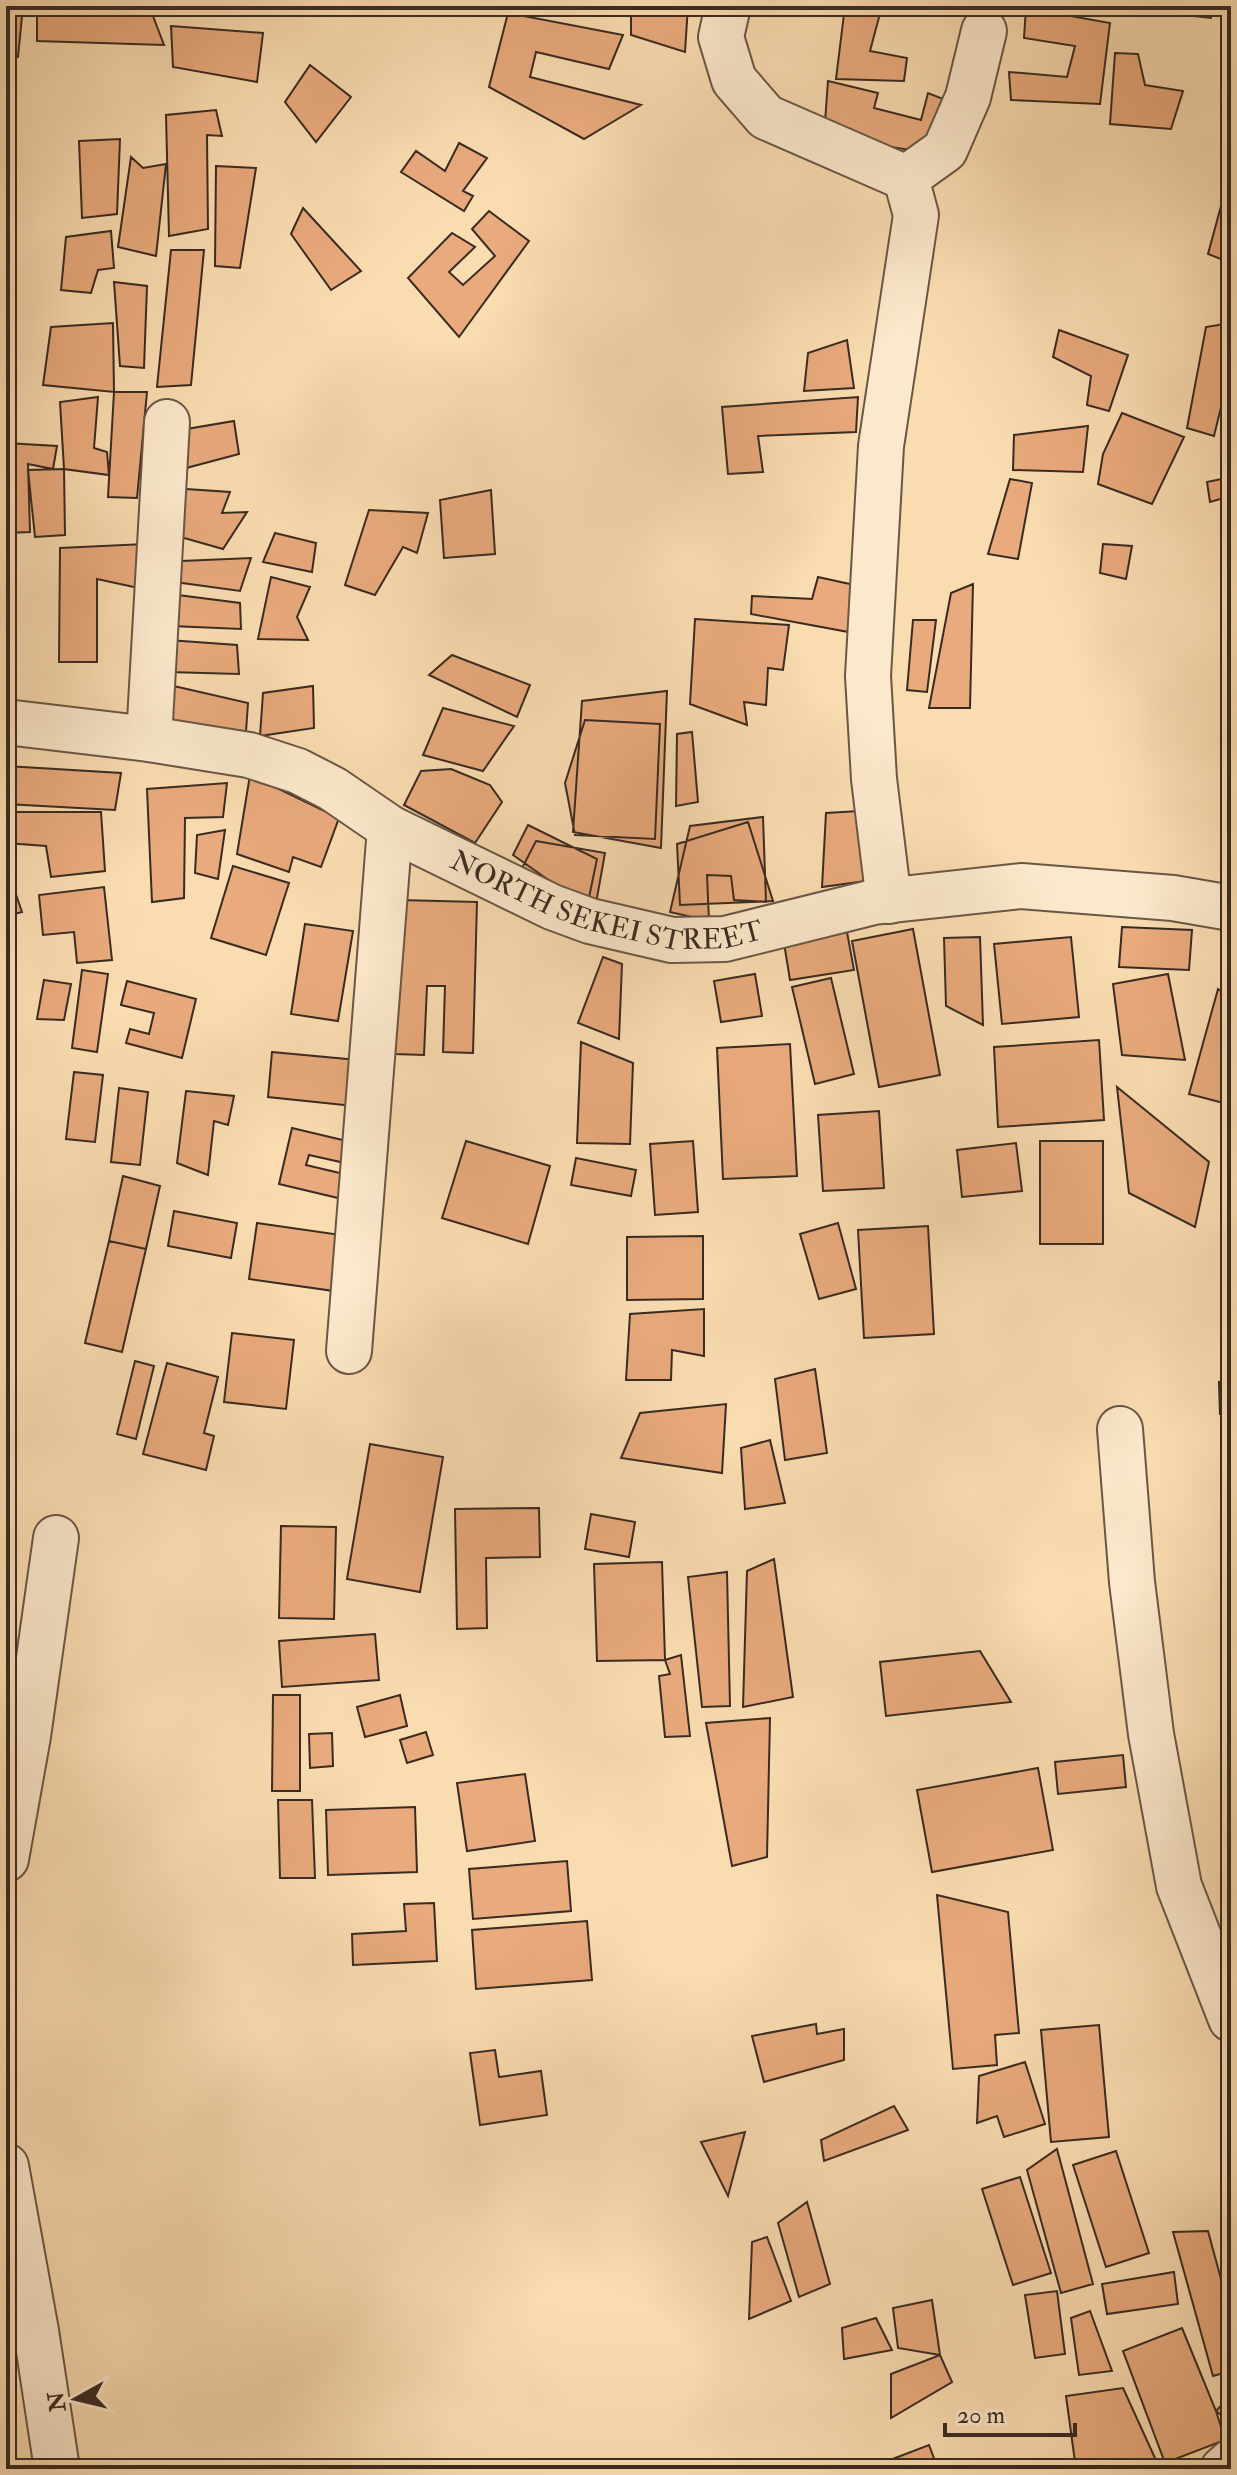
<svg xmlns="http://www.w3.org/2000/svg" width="1237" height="2475" viewBox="0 0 1237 2475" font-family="'IM FELL Double Pica',serif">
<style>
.building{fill:#e9aa7d;stroke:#392b21;stroke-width:2}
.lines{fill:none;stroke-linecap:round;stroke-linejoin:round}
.minor-casing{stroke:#695745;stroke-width:48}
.minor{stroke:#fce8cc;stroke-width:44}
.labels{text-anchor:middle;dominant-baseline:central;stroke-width:6;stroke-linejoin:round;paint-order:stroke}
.street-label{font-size:28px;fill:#392b21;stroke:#fce8cc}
</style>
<rect width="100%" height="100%" fill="#fadcb1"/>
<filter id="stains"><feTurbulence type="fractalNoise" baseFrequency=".0025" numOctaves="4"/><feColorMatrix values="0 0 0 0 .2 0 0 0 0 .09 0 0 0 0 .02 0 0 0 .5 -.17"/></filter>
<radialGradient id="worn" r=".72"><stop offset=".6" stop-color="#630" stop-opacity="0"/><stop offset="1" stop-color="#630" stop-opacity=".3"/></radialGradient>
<path class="building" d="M6 6H23L18 57 6 53Z
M37 6 151 11 164 45 37 41Z
M571 6H614V8Z
M631 6H688L685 52 631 35Z
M845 6H882L870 51 907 58 904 81 836 79Z
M1099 6H1211V18Z
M1026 8 1110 23 1100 104 1011 100 1009 72 1067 77 1075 46 1024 38Z
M508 13 623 35 609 69 536 52 530 77 641 105 584 139 489 87Z
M171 26 263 33 257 82 173 67Z
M1115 53 1138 54 1145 85 1183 91 1171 129 1110 124Z
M310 65 351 97 316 142 285 102Z
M828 81 878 93 874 108 921 120 928 93 951 102 928 153 824 136Z
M216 110 222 136 207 135 208 229 169 236 166 115Z
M120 139 117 214 82 218 79 141Z
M459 143 487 158 463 191 473 196 464 211 401 172 416 151 445 171Z
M131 157 143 168 166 164 156 256 118 247Z
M216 166 256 168 240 268 215 266Z
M1227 184 1231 187V263L1208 254Z
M303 208 361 271 331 290 291 234Z
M489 211 529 241 459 337 408 278 452 233 475 247 449 272 463 285 495 256 472 229Z
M111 231 114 268 98 270 91 293 61 290 66 237Z
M171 250H204L191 385 157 387Z
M114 282 147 286 144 368 120 366Z
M113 323 114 392 43 385 51 327Z
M1224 324 1231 328V366L1214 436 1187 428 1206 327Z
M1059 330 1128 355 1109 411 1087 405 1091 376 1053 357Z
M847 340 854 388 804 391 808 353Z
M114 392H147L137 498 108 497Z
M98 397 94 448 107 452 109 475 64 469 60 402Z
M858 397 856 432 758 436 763 472 728 474 722 407Z
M1122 413 1184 437 1152 504 1098 484 1103 454Z
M234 421 239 454 171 472 181 430Z
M1088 426 1083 472 1013 470 1014 435Z
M6 443 57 446 53 469 28 464 30 532 6 533Z
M64 469 65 535 35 537 28 470Z
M1231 477V496L1210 502 1207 482Z
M1010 479 1032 483 1018 559 988 554Z
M171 488 230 492 222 513 247 512 223 549 170 534Z
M491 490 495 554 444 558 440 500Z
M369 510 428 513 417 553 403 547 375 595 345 585Z
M275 533 316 543 312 572 263 562Z
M145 544 143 589 97 579V662H59L60 548Z
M1103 544 1132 546 1126 579 1100 573Z
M251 558 240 591 175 582 159 562Z
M271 577 310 587 297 617 308 640 258 639Z
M818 577 868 588 854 633 751 614 752 596 812 599Z
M973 584 970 708H929L951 593Z
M170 594 240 603 241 629 171 626Z
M695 619 789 625 783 670 768 668 766 705 744 702 747 725 690 704Z
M913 620H936L927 692 907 690Z
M168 640 237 645 239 674 168 672Z
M452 655 530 685 517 717 429 675Z
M165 684 248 703 246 732 164 722Z
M313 686 314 728 260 736 263 693Z
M667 691 661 848 573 832 582 701Z
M443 708 514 726 483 771 423 755Z
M585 720 660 724 655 839 575 835 565 783Z
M692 732 698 802 676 806 677 734Z
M6 766 121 773 115 810 6 804Z
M451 769 490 785 502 802 475 843 404 805 421 771Z
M250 775 339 818 321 867 293 857 289 872 237 854Z
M227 783 223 817 185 818 184 898 152 902 147 789Z
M859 811 866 881 822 887 826 813Z
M6 812H101L105 871 51 877 46 846 6 843Z
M763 817 766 902 734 900 731 876 707 875 709 921 670 912 690 826Z
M748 822 773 901 680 905 677 844Z
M528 825 597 859 587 907 513 855Z
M225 830 218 879 195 873 197 835Z
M536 841 605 853 595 909 521 870Z
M233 866 289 883 266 955 211 938Z
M11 880 22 912 6 916V881Z
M104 887 112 960 77 963 74 932 43 935 39 895Z
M400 900 477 902 473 1053 443 1052 445 986H427L424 1055 395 1054Z
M305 924 353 931 338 1021 291 1014Z
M1122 927 1192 930 1189 970 1119 967Z
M913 929 940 1075 879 1087 852 941Z
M847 932 854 970 790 980 784 943Z
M980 937 983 1025 946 1006 944 938Z
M1071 937 1079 1017 1002 1024 994 944Z
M603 957 622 964 619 1039 578 1023Z
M6 965 12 1015 6 1016Z
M82 970 108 974 97 1052 72 1048Z
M755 974 762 1016 721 1022 714 981Z
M1168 974 1185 1060 1122 1055 1113 984Z
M831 978 854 1074 815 1084 792 987Z
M44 980 71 984 64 1020 37 1019Z
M127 981 196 999 182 1058 126 1043 130 1029 149 1034 154 1013 121 1005Z
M1218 989 1231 998V1105L1189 1094Z
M1099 1040 1104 1120 998 1127 994 1047Z
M581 1042 633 1063 630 1144 577 1143Z
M790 1044 797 1176 723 1179 717 1048Z
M272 1052 368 1061 363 1107 268 1097Z
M74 1072 103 1075 95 1142 66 1139Z
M1117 1087 1209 1162 1195 1227 1129 1193Z
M119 1088 148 1092 140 1165 111 1162Z
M186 1091 234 1096 228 1125 214 1121 208 1175 177 1163Z
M879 1111 884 1188 823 1191 818 1115Z
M292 1128 351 1142 345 1163 309 1155 306 1165 344 1174 338 1198 279 1184Z
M466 1141 550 1166 528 1244 442 1218Z
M693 1141 698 1212 655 1215 650 1144Z
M1040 1141H1103V1244H1040Z
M1016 1143 1022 1191 962 1197 957 1150Z
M576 1158 636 1170 631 1196 571 1185Z
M123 1176 160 1186 146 1249 109 1241Z
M174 1211 237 1223 231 1258 168 1246Z
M257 1223 341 1235 334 1291 249 1279Z
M838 1223 856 1289 819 1299 800 1234Z
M928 1226 934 1334 864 1338 858 1230Z
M703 1236V1299L627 1300V1237Z
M109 1241 146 1249 122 1352 85 1343Z
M704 1309V1356L672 1350 671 1380H626L630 1314Z
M232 1333 294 1340 286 1409 224 1402Z
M135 1361 154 1366 136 1439 117 1434Z
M167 1363 218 1377 204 1433 214 1436 206 1470 143 1454Z
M815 1369 827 1453 785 1460 775 1379Z
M1231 1381V1414H1220L1219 1382Z
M726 1404 722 1473 621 1458 640 1413Z
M770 1440 785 1503 745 1509 741 1448Z
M370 1444 443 1457 420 1592 347 1579Z
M539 1508 540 1557 486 1558 487 1628 457 1629 455 1509Z
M591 1514 635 1522 629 1557 585 1549Z
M281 1526 336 1527 334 1619 279 1618Z
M774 1559 793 1697 743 1707 747 1571Z
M662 1562 665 1660 597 1661 594 1564Z
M727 1572 730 1706 702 1707 688 1577Z
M375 1634 379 1680 282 1687 279 1641Z
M980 1651 1011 1702 886 1716 880 1662Z
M681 1655 690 1736 665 1737 659 1676 670 1674 665 1660Z
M273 1695H300V1791H272Z
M400 1695 407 1726 365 1737 357 1707Z
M770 1718 767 1857 732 1866 706 1723Z
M426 1732 433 1755 407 1763 400 1740Z
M332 1733 333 1766 310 1768 309 1734Z
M1123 1755 1126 1787 1058 1794 1055 1762Z
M1038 1768 1053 1850 932 1872 917 1790Z
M525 1774 535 1841 467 1851 457 1783Z
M278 1800H312L315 1878H280Z
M415 1807 417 1872 328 1875 326 1810Z
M567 1861 571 1911 473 1919 469 1869Z
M937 1895 1008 1912 1019 2033 995 2035 997 2065 953 2069Z
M434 1903 437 1961 353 1965 352 1934 406 1931 404 1904Z
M587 1921 592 1980 476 1989 472 1930Z
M816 2024 817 2034 844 2029V2060L764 2082 752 2036Z
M1099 2025 1109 2137 1051 2142 1041 2030Z
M495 2050 499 2077 541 2071 547 2115 480 2125 470 2053Z
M1025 2062 1045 2124 1004 2137 997 2116 977 2123 979 2076Z
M894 2106 908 2130 824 2161 821 2140Z
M745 2132 728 2196 701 2142Z
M1057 2149 1093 2284 1061 2293 1027 2170Z
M1116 2151 1149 2253 1106 2267 1073 2165Z
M1020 2177 1051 2273 1013 2285 982 2189Z
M807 2202 830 2284 799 2297 778 2223Z
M1208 2231 1231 2316V2371L1213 2376 1173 2232Z
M767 2237 791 2301 749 2319 752 2242Z
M1174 2272 1178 2304 1107 2314 1102 2284Z
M1057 2291 1065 2354 1035 2358 1025 2295Z
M932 2300 940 2355 898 2348 893 2308Z
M1090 2311 1112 2371 1079 2375 1071 2318Z
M876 2318 892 2350 844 2359 842 2328Z
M1182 2328 1216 2411 1225 2440 1165 2463 1123 2351Z
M940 2355 952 2382 891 2418V2374Z
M1123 2388 1160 2469H1076L1066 2396Z
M1231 2394V2423L1216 2411Z
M929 2445 938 2469H886L882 2463Z"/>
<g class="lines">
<defs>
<g id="minor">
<path d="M728 6 721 37 734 80 766 117 906 178 916 215 881 446 868 676 874 779 889 901"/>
<path d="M906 178 945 150 968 97 984 31"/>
<path id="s1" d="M6 722 149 739 249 755 298 771 333 789 390 828 552 907 590 921 672 940 725 939 874 902 1021 886 1173 898 1231 908"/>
<path d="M149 739 167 422"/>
<path d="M349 1351 390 828"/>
<path d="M1120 1429 1132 1582 1151 1734 1179 1886 1231 2019"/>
<path d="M6 1859 28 1736 56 1538"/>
<path d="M6 2166 36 2331 57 2469"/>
<path d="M1223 2469 1231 2462"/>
</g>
</defs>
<use href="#minor" class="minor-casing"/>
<use href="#minor" class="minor"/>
</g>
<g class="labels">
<g class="street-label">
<text stroke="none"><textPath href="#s1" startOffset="638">NORTH SEKEI STREET</textPath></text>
</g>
</g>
<rect width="1237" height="2475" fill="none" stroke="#fadcb1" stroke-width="32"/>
<rect x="8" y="8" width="1221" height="2459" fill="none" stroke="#392b21" stroke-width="4"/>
<rect x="16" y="16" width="1205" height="2443" fill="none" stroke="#392b21" stroke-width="2"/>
<g transform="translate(76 2399) rotate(262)" stroke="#fce8cc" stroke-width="6" paint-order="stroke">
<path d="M0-6L14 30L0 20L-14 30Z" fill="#392b21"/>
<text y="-12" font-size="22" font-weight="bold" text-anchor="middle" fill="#392b21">N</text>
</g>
<path d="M945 2423v12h130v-12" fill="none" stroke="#392b21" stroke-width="4"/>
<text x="957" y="2423" font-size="24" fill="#392b21" stroke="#fce8cc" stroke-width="6" paint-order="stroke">20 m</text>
<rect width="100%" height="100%" filter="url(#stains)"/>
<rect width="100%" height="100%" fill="url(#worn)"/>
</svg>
